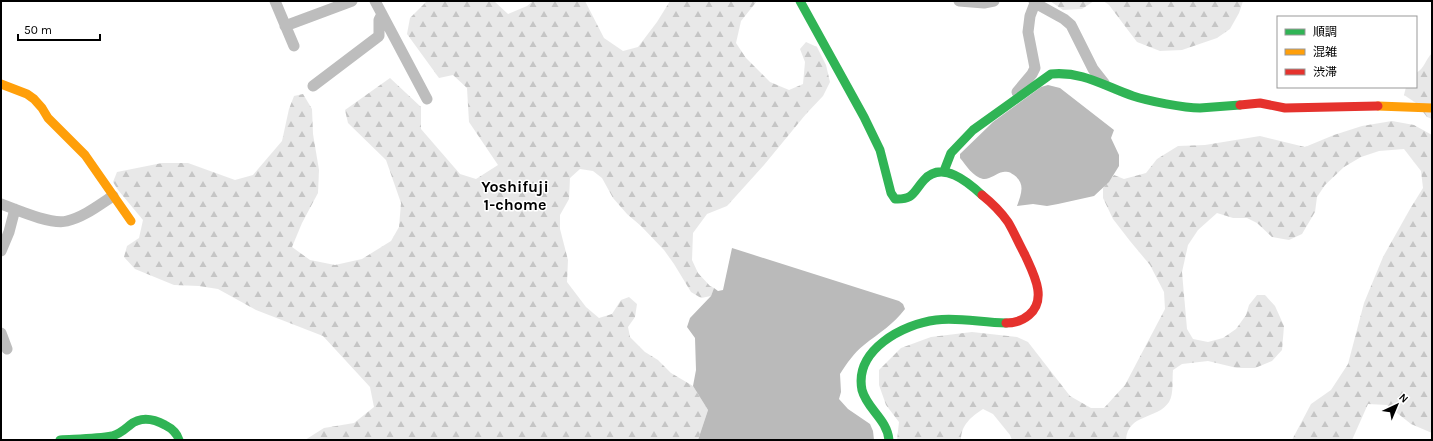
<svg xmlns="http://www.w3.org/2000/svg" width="1433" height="441" viewBox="0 0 1433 441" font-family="Karla,'Noto Sans JP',sans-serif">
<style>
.forest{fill:url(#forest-firs)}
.water{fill:#bababa}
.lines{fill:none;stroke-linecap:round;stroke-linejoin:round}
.street{stroke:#bdbdbd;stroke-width:11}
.fast{stroke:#30b455;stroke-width:9}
.slow{stroke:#ff9f0a;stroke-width:9}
.jam{stroke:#e5322d;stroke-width:9}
.labels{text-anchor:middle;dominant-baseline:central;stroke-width:3;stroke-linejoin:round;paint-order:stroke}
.neighbourhood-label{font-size:16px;font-weight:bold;fill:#000;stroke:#fff}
</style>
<defs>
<pattern id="forest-firs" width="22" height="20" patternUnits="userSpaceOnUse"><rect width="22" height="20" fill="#e8e8e8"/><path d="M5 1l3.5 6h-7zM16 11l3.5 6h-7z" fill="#c5c5c5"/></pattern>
</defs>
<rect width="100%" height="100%" fill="#fff"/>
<path class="forest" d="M427 1H494L508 14 527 6 533 1H585L604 38 623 51 638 47 657 22 670 1H757L741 21 736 43 746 58 770 82 789 90 803 84 805 62 800 49 806 42 817 47 826 65 830 82 823 96 806 114 764 165 727 206 707 214 693 233 692 260 698 273 710 286 714 288 711 296 701 298 691 292 674 264 664 250 641 226 627 214 613 198 602 178 593 171 580 169 570 178 569 199 560 215V229L568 260 567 282 586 307 599 318 612 314 621 300 629 297 637 304 635 317 628 327 630 337 645 352 658 360 671 373 693 386 708 410 698 440H305L324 428 354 423 374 407 370 387 323 336 256 310 218 289 199 286 174 285 135 269 124 257 127 246 139 238 143 220 118 190 113 182 117 172 162 163H188L235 180 253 175 282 141 289 109 294 96 303 94 312 109 313 134 319 170 318 193 302 223 292 247 310 260 335 265 362 259 391 241 399 227 401 203 386 160 348 123 345 110 390 78 421 107V129L460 174 476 179 498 165 469 122 467 88 453 75 439 78 407 34 410 18Z
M1050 1H1094L1082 9 1063 10Z
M1104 1H1243L1239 13 1230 29 1217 38 1182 50 1160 51 1137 42 1109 5Z
M1432 53V119L1427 117 1416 103 1404 95 1406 87H1416V73C1425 68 1425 60 1432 53Z
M1392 121 1414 125 1432 135V377L1431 382 1432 433 1411 424 1387 405 1368 404 1352 440H1292L1311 404 1331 390 1348 364 1364 303 1383 257 1410 209 1423 188 1421 171 1404 149 1379 151 1361 157 1344 167 1325 185 1317 197 1315 212 1302 234 1289 240 1272 237 1257 223 1247 218H1233L1217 213 1198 230 1188 245 1182 272 1187 329 1193 339 1208 342 1223 338 1236 329 1246 315 1249 305 1257 295H1265L1275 306 1284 326 1282 350 1272 361 1255 368H1237L1208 361 1182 364 1173 370C1172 379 1174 394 1169 402 1157 420 1128 413 1126 440H1012L1010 435 993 414 983 409C971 417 961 425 961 440H897L899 422 886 405 879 385V370L901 348 931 337 972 332 1017 337 1028 342 1070 396 1091 408H1104L1125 385 1165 309 1164 292 1150 265 1130 241 1113 219 1103 198V188L1114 175 1124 179 1146 173 1157 159 1178 146 1205 145 1260 136 1305 147 1334 135 1362 126Z"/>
<path class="water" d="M1048 85 1060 88 1114 130 1111 138 1119 155V166L1109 182 1094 196 1058 204 1047 206 1033 204 1017 206C1021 194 1026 184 1014 175 1010 172 1008 171 1003 172 996 173 990 180 983 179 973 177 966 165 960 158V154L993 122 1041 87Z
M732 248 899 301 903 304 905 309C894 324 879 333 864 345 854 353 847 363 840 374L841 392 839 399 848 409 870 424 873 431 874 440H698L708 410 693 386 696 370 695 338 687 327 690 318 711 296 714 288 718 291 723 290Z"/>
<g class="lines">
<path class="street" d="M275 1 294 46
M375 1 427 99
M959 1 984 3 994 1
M1035 3 1064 19 1071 25 1093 69 1104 83
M285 26 352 1
M313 86 379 36V20L382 14
M1017 92 1032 74 1035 68 1028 32 1030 16 1035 3 1034 1
M1 204C17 210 51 225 67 221 84 217 99 205 113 196
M1 251 9 232 15 209
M1 333 7 349"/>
<path class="fast" d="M800 1 864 117 880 150 891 193 895 199C914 200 913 192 924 180 942 160 968 182 982 195
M944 171 951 153 973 130 1051 74C1083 71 1104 86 1133 96 1148 101 1184 108 1200 108 1213 107 1226 106 1240 105
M60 440C76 439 97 439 112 436 120 434 124 430 130 425 141 416 154 419 165 425 171 428 177 433 179 440
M889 440C887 419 867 409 862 390 854 350 903 324 936 320 959 317 983 323 1006 323"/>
<path class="slow" d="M1 84 27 94 34 99 42 108 48 118 85 155 131 221
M1378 106 1432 108"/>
<path class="jam" d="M1240 105 1260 103 1285 108 1378 106
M982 195C992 203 1001 212 1008 222 1014 232 1019 244 1025 255 1033 273 1048 299 1029 315 1022 321 1014 323 1006 323"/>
</g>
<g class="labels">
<g class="neighbourhood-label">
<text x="515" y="186">Yoshifuji<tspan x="515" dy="18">1-chome</tspan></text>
</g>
</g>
<rect width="1433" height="441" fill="none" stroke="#000000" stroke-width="4"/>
<rect x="1277" y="16" width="140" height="72" fill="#ffffff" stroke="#999999"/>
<rect x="1285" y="29" width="20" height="6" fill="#30b455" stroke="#999999"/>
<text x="1313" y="36" font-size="12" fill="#000000">順調</text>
<rect x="1285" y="49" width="20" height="6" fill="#ff9f0a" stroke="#999999"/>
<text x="1313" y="56" font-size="12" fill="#000000">混雑</text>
<rect x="1285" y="69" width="20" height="6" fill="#e5322d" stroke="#999999"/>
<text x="1313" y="76" font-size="12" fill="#000000">渋滞</text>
<g transform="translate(1397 405) rotate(44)" stroke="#ffffff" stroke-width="3" paint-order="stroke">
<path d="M0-3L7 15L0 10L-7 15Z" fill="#000000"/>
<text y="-6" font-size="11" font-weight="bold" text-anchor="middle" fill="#000000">N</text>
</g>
<path d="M18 34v6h82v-6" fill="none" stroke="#000000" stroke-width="2"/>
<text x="24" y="34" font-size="12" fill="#000000" stroke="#ffffff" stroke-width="3" paint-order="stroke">50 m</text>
</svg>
